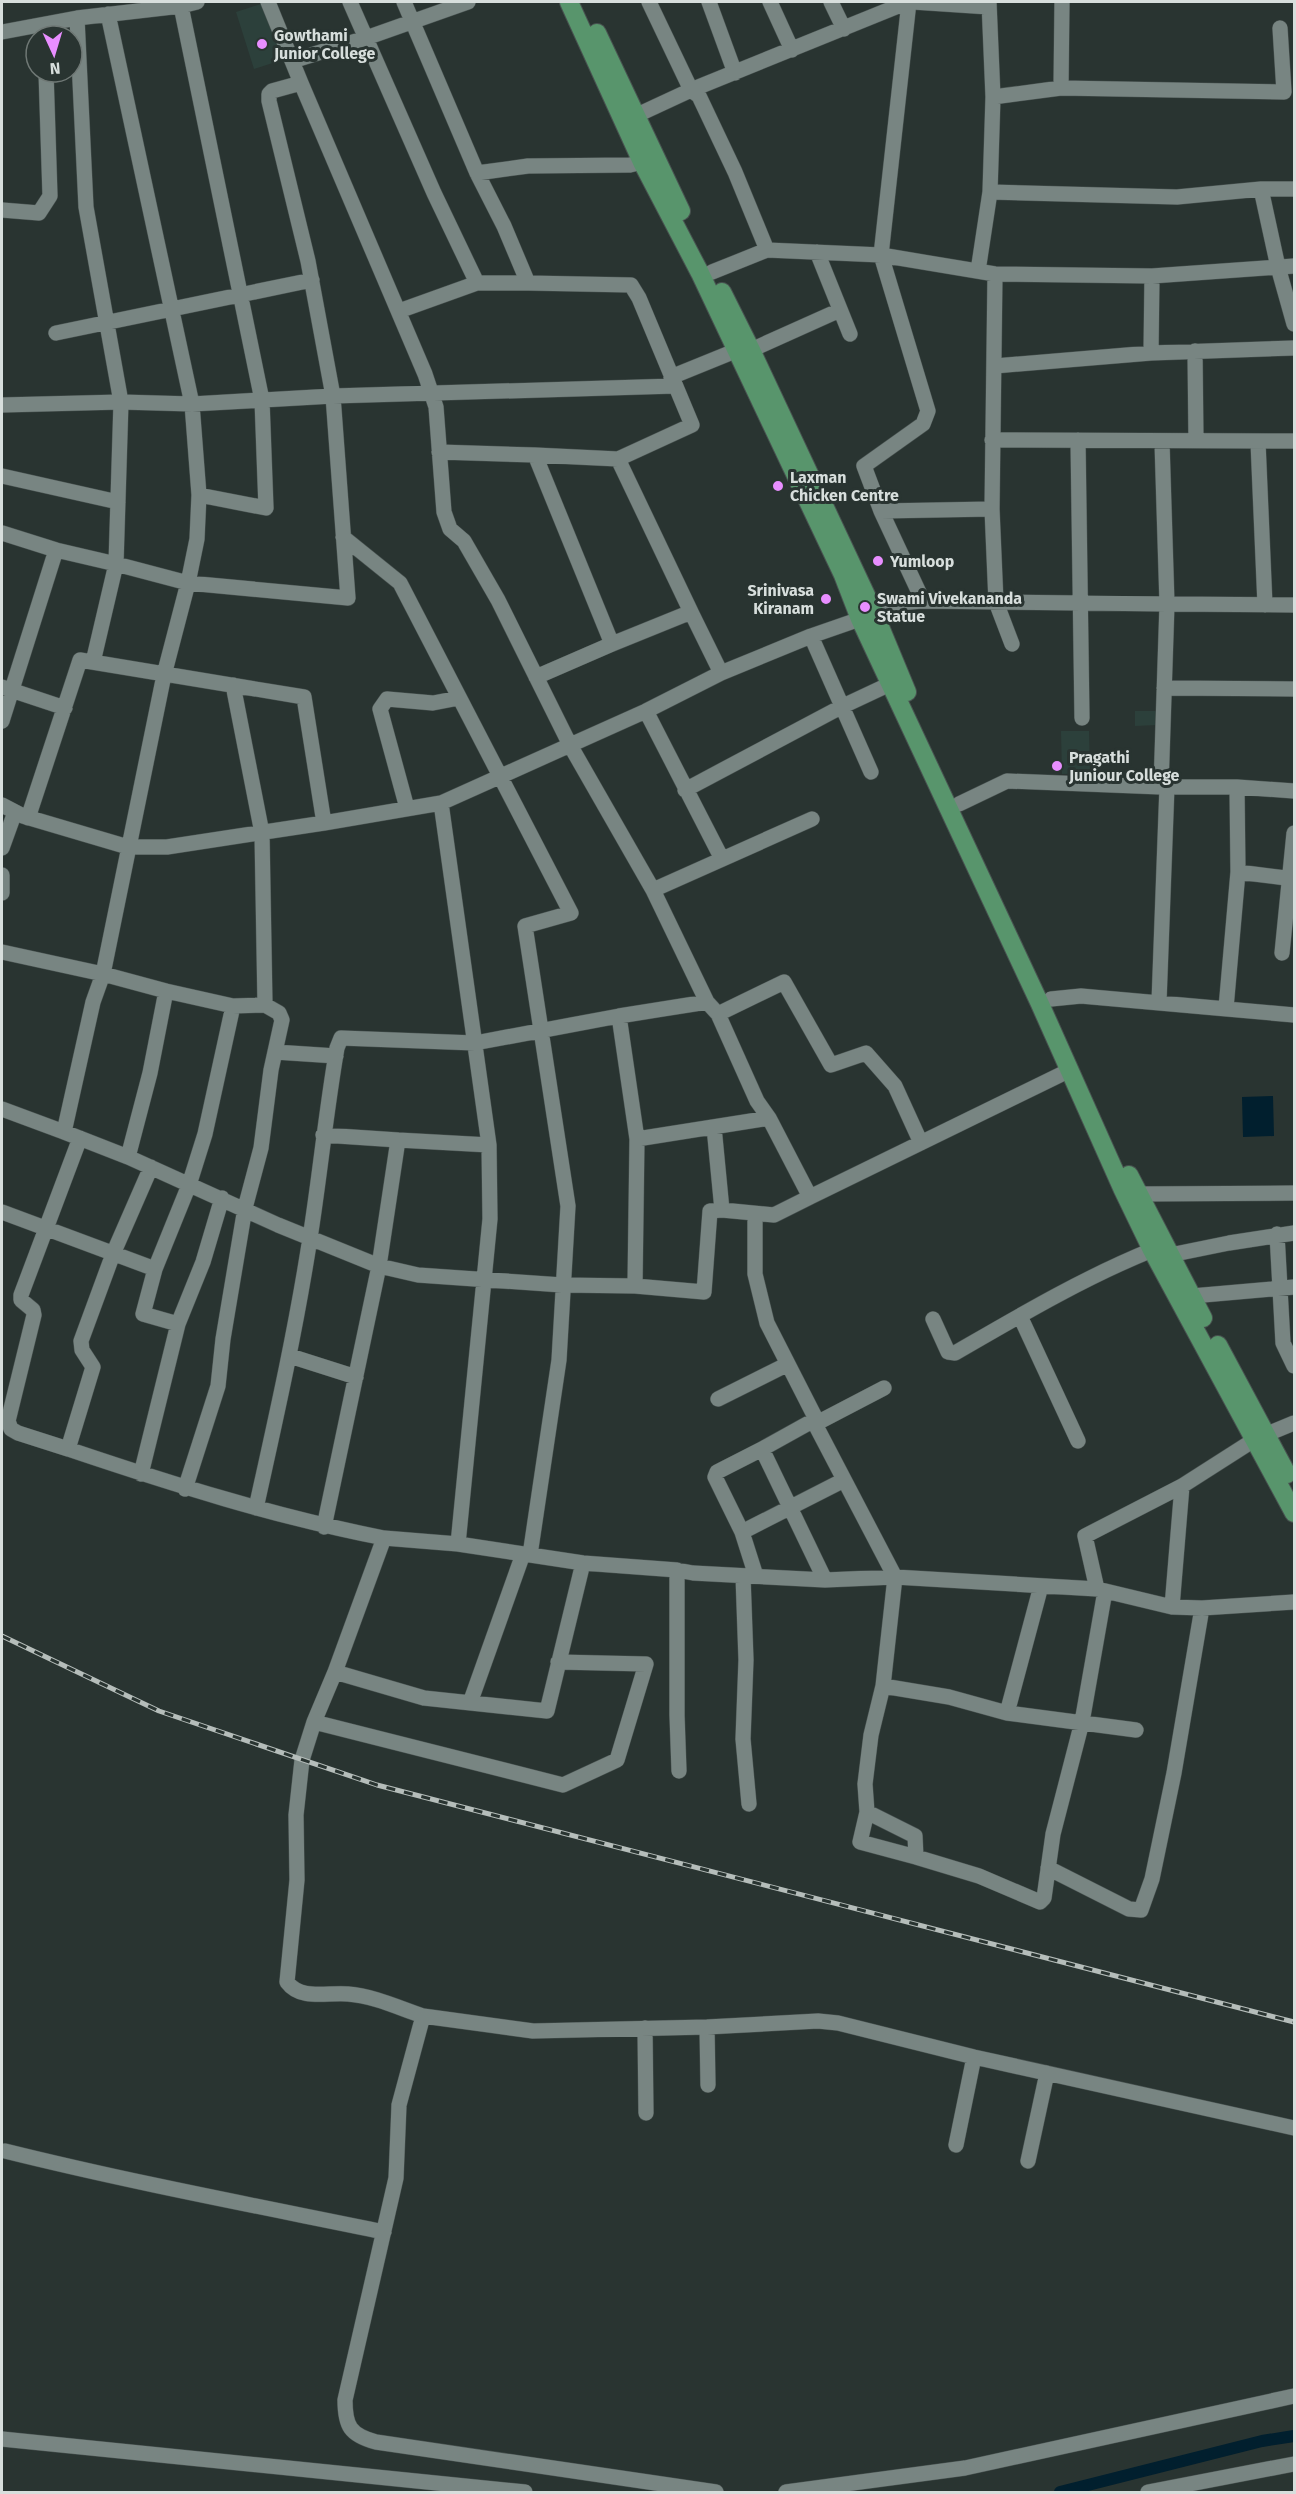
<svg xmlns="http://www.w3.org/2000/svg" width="1296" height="2494" viewBox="0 0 1296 2494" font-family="'Fira Sans',sans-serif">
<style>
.built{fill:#2c403b}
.water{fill:#011f2e}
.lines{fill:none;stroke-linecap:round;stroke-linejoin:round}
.canal{stroke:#011f2e;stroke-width:12}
.minor-casing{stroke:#485250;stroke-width:16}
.major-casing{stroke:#485250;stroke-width:20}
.minor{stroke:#788582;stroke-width:15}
.major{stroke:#58956c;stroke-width:18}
.rail-casing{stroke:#b5bdba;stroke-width:5}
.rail{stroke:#293431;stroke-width:3;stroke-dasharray:9;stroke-linecap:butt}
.poi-dot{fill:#e88eff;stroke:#293431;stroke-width:2}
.labels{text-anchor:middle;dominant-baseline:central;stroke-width:6;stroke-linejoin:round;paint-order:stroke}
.poi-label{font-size:16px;font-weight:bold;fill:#d7dedc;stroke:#293431;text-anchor:start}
</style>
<rect width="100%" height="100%" fill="#293431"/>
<path class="built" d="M264 3 282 60 254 69 236 12Z
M1135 711H1157V725L1135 726Z
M1061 731H1089L1090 773 1062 774Z"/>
<path class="water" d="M1273 1096 1274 1136 1243 1137 1242 1097Z"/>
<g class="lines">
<path class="canal" d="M1060 2492 1262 2441 1294 2436"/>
<defs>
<path id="minor" d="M268 2 301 83 425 374 436 407 444 512 450 529 464 541 498 600 570 745 653 890 707 1002 718 1014 757 1101 769 1118 810 1197 1068 1071
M350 2 434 193 477 283
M404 2 477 173 504 226 528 283 631 285 639 298 692 425 618 459 691 612 612 644 535 455 439 452
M649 2 691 90 908 2
M709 2 735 73
M770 2 792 50
M831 2 844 29
M913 2 989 7
M989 2 993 97 1061 88
M1062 2 1061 88 1284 92 1280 28
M108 14 192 404 199 495 266 508 262 400 181 6
M77 18 86 207 121 402 116 564 188 583 164 675 103 974 93 1002 64 1132 128 1157 278 1225 379 1266 418 1275 562 1285 635 1286 704 1292 710 1211 722 1210 774 1215 810 1197
M2 32 77 18 181 6 197 2
M292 61 366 38 468 2
M635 116 691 90 699 96 735 172 767 250
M477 173 528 166 630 165 642 162
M1261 189H1294
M990 192 993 97
M2 210 39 213 50 196 46 72
M817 252 850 334
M978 271 990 192 1177 197 1261 189 1278 267 1294 324
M712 272 767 250 881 255 909 2
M995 274 992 509 996 602 1012 644
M399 311 477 283H528
M56 333 312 280
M751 350 840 310
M1195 351 1196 441
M1151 353 1152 276
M995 366 1151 353 1294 348
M671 377 735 351
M2 405 121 402 192 404 333 396 675 386
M992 440 1294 441
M1078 440 1082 718
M1258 442 1265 605
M535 455 618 459
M2 476 118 502
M199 495 197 539 188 583 348 598 333 396 308 261 269 101V94L272 91 301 83
M881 511 992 509
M2 533 56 550 116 564 93 662
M343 537 400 583 571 913 525 926 568 1206 559 1360 530 1555
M923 601 881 511 864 466 923 424 928 411 881 255 995 274 1152 276 1294 266
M873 610 897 603 923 601 1167 604 1162 442
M691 612 721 673
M811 636 871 772
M536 677 612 644
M233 685 262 833 265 1005
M2 687 65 708
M1164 688 1294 689
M646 711 722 859
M2 721 56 550
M1161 787H1237L1294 791
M685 790 841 707 890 684
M441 803 489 1145 490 1219 458 1544
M959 804 1007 781 1161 787 1167 604 1294 605
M2 805 23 816 128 847H167L324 823
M407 808 380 709 387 699 433 703 459 698
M28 818 80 660 304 697 324 823 441 803 646 711 721 673 811 636 860 619
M2 848 15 812
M1238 872 1294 879
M2 875V893
M653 890 812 819
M2 952 103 974 166 991 150 1073 128 1157
M1282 953 1294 833
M166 991 233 1006 205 1134 189 1185 155 1269 143 1314 178 1324 203 1262 222 1198
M1051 999 1081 996 1294 1015
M1159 1002 1167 786
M1226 1008 1238 872 1237 787
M718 1014 784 982 831 1065 866 1053 895 1086 921 1143
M619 1016 707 1002
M275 1052 336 1056
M2 1109 64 1132
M714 1127 722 1210
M323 1135 398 1140 379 1266 324 1527
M637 1139 769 1118
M398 1140 489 1145
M151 1167 113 1254 81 1341 82 1350 93 1367 68 1449C172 1484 276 1517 384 1538L335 1672 314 1722 563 1785 617 1760 646 1664 558 1662
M1138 1194 1294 1193
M2 1212 155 1269
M755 1214V1274L767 1323 816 1419 762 1449 825 1580
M1277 1234 1283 1343 1294 1366
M1170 1255 1229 1243 1294 1233
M1192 1296 1294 1287
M1020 1316 1078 1441
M933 1319 948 1352 955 1353C1019 1316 1083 1278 1152 1250
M290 1356 356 1377
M718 1399 788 1364
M1265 1435 1294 1423
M68 1449 18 1433 11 1429 8 1421 34 1315 33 1310 21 1300V1295L80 1138
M141 1474 178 1324
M1182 1486 1254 1440
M185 1489 218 1386 223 1339 245 1208 261 1148 271 1070 282 1020 279 1013 265 1005 233 1006
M256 1508C276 1418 296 1329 310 1238 320 1175 326 1111 337 1048L341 1038 475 1043 619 1016 637 1139 635 1286
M742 1532 844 1480
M384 1538 458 1544 583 1563 677 1570 693 1573 825 1580 895 1577 1097 1589 1172 1607 1202 1608 1294 1602
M677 1570V1715L679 1771
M743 1576 746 1660 743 1739 749 1804
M756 1576 742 1532 715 1477 717 1472 762 1449
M1097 1589 1085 1536 1182 1486 1172 1607
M335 1672 424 1698 547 1711 583 1563
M883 1686 949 1697 1007 1713 1041 1586
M470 1703 523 1554
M1007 1713 1136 1730
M314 1722 302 1760 296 1815 297 1880 287 1982C301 2001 327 1992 348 1994 374 1996 399 2008 423 2016
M867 1812 915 1836 916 1857 860 1842 867 1812 865 1784 871 1735 883 1686 895 1577 815 1424 884 1388
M916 1857 979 1876 1040 1902 1044 1898 1053 1834 1082 1722 1105 1591
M1048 1868 1129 1909 1141 1910 1152 1879 1174 1773 1202 1608
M707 2027 708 2085
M645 2028 646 2113
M956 2145 974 2057
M5 2151C130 2182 257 2206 384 2232
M1028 2161 1047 2073
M2 2439 525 2492
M716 2492 376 2442C350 2435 345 2426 345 2400L396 2178 399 2105 423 2016 533 2031 707 2027 818 2021 838 2023 974 2057 1294 2128
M786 2492 965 2468 1294 2396
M1148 2492 1294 2464"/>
<path id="major" d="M569 2 642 162 700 273 843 575 860 619 1040 1004 1123 1190 1152 1250 1294 1513
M597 33 681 211
M722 292 751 350 873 610 907 692
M1129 1175 1203 1318
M1218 1345 1287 1474"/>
</defs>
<use href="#minor" class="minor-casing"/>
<use href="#major" class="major-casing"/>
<use href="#minor" class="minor"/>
<use href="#major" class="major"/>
<defs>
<path id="rail" d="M2 1636 159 1711 377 1785 1294 2022"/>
</defs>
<use href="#rail" class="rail-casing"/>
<use href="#rail" class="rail"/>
</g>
<g class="poi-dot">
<circle cx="262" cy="44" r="6"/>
<circle cx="778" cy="486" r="6"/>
<circle cx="878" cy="561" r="6"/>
<circle cx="826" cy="599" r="6"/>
<circle cx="865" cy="607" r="6"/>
<circle cx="1057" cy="766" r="6"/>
</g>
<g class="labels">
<g class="poi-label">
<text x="274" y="35">Gowthami<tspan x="274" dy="18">Junior College</tspan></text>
<text x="790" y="477">Laxman<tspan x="790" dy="18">Chicken Centre</tspan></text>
<text x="890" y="561">Yumloop</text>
<text x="814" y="590" text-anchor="end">Srinivasa<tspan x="814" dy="18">Kiranam</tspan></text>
<text x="877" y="598">Swami Vivekananda<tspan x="877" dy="18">Statue</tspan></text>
<text x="1069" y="757">Pragathi<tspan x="1069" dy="18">Juniour College</tspan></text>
</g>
</g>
<rect width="1296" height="2494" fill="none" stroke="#d7dedc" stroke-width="6"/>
<g transform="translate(54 54) rotate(176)"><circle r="28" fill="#293431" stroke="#6f7875" stroke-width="1.5"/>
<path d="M0-4.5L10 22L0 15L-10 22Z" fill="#e88eff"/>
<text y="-9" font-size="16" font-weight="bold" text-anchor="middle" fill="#d7dedc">N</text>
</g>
</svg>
